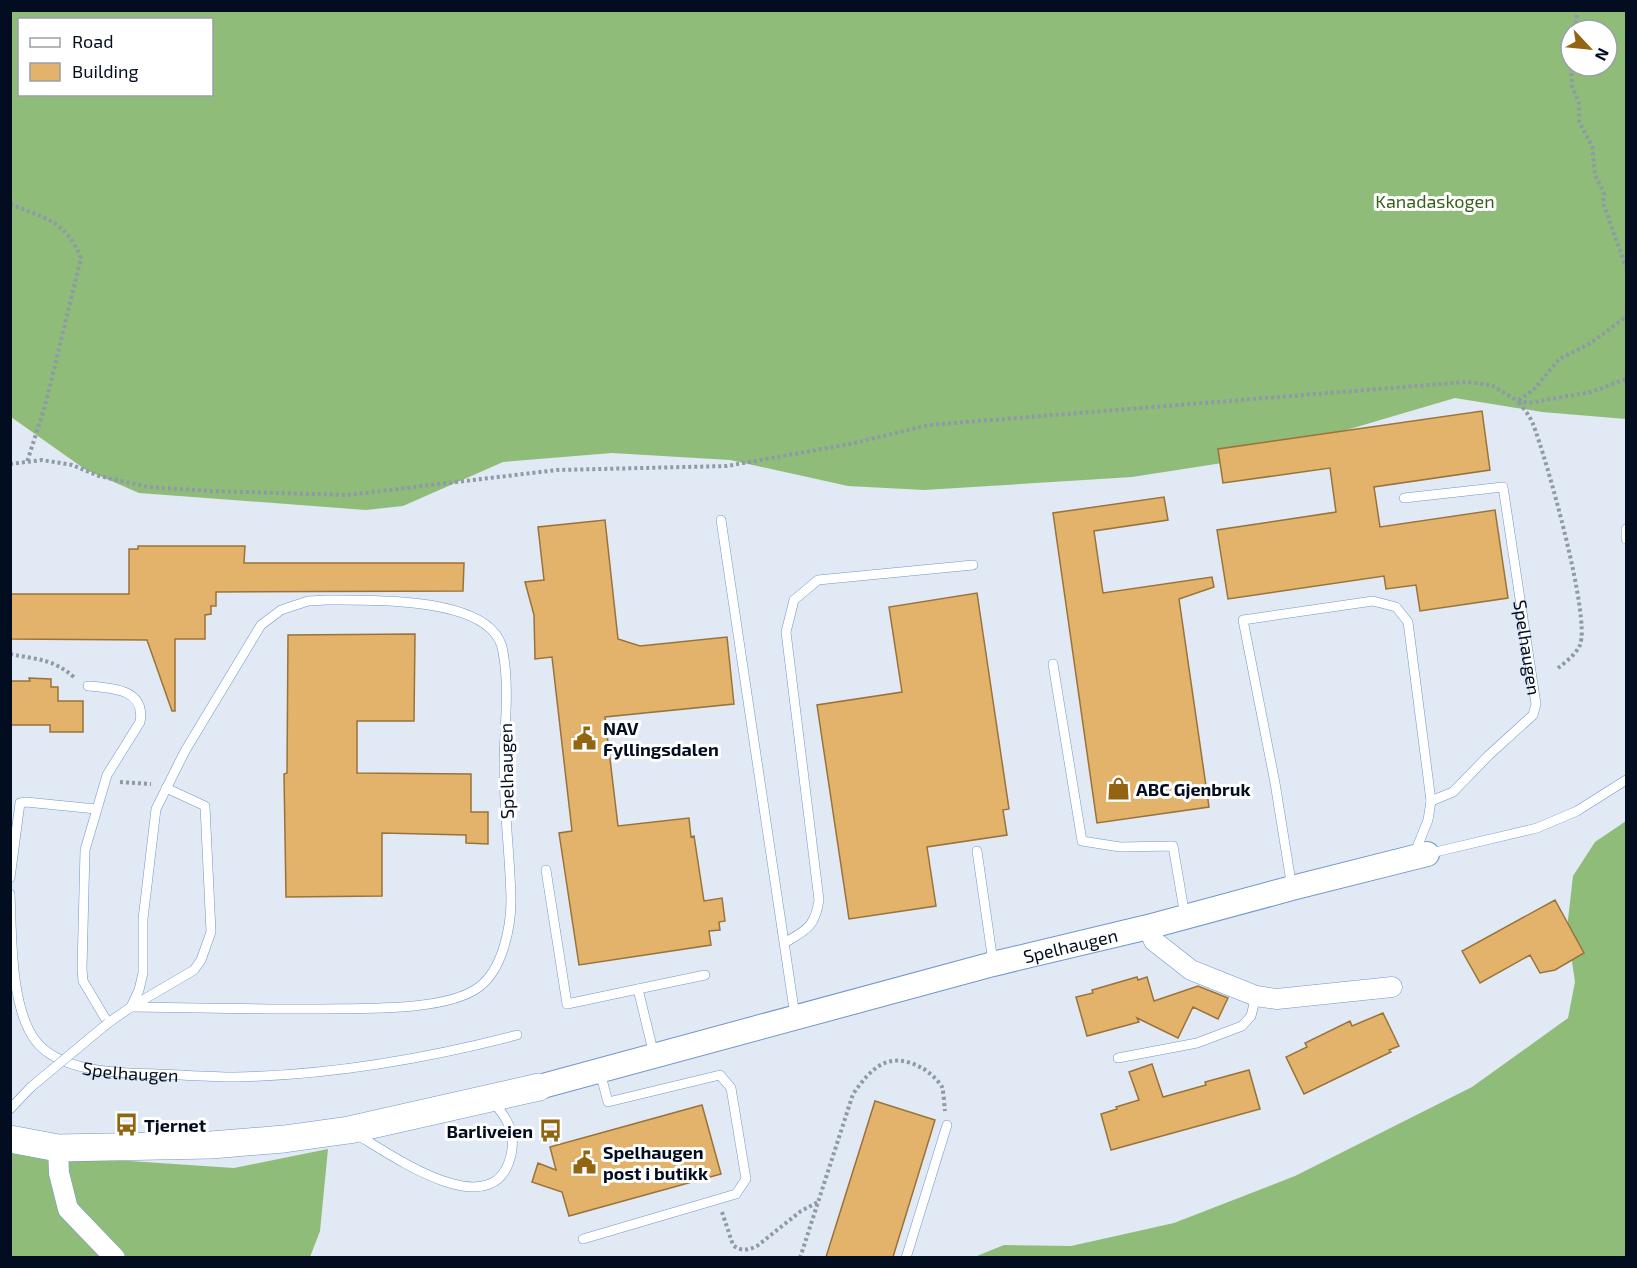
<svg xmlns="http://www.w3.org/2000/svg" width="1637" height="1268" viewBox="0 0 1637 1268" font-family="'Exo 2',sans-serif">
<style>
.forest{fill:#8fbc79;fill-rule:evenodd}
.building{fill:#e3b26b;stroke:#99733a;stroke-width:1.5}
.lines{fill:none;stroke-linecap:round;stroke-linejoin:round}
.service-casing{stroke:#7097cb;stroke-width:10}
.minor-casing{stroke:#7097cb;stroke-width:21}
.tertiary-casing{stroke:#7097cb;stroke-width:26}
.secondary-casing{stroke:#7097cb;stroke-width:28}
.path{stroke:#9099a7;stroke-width:4;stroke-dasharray:3 3;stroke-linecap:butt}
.service{stroke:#fff;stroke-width:9}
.minor{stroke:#fff;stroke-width:20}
.tertiary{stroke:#fff;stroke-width:24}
.secondary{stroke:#fff;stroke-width:27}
.service-bridge-casing{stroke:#7097cb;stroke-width:10;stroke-linecap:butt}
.service-bridge{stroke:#fff;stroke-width:9}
.labels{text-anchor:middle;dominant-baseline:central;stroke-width:6;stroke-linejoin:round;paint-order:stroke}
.park-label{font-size:18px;fill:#36601c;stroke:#fff}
.street-label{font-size:18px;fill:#020d20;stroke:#fff}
.poi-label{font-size:18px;font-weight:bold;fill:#020d20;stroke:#fff;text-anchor:start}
</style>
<rect width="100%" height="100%" fill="#e1e9f4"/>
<path class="forest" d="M11 11H1626V419L1542 412 1455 398 1248 459 1132 477 924 490 848 486 730 460 612 453 503 462 403 506 366 510 139 493 86 470 11 417ZM20 20H212V94H20ZM1571 30H1607V66H1571Z
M1626 821V1257L972 1258 1004 1245 1071 1246 1174 1223 1295 1176 1472 1087 1568 1018 1575 982 1567 928 1573 876 1595 842Z
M328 1149 320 1231 310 1257 11 1258V1151L25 1154 234 1168Z"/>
<path class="building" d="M1482 411 1490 470 1374 487 1380 527 1495 510 1508 598 1420 611 1416 585 1386 589 1384 576 1228 599 1217 530 1336 512 1330 468 1223 483 1218 449Z
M1164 497 1168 520 1094 531 1103 593 1212 577 1214 587 1179 599 1209 807 1097 823 1053 513Z
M605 520 618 639 640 646 727 637 734 704 605 717 618 826 689 818 691 837 694 836 704 901 722 898 725 921 719 922 720 930 709 931 711 945 579 965 559 833 572 831 552 657 535 659 534 615 525 582 544 580 538 527Z
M138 546H245L244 563H464L463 591 216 592V606H211V614L205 615V639H175V711H172L147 640 10 639V594H129V549H138Z
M977 593 1009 809 1003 810 1007 835 927 847 936 906 849 919 817 705 902 692 889 607Z
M415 634 414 721H357V773L471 774V812H488V844L466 843V835L382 833V896L286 897 284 774 287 773 288 635Z
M29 678 51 679V687H58V701H83V732H50V725H10V681H30Z
M1555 900 1584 953 1555 970 1540 973 1530 955 1480 983 1462 951Z
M1137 977 1138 980 1147 977 1154 1001 1198 986 1228 998 1218 1019 1193 1007 1178 1038 1137 1018 1139 1022 1087 1036 1076 997 1093 993 1092 990Z
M1383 1013 1399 1046 1389 1050 1391 1052 1304 1094 1286 1057 1307 1047 1305 1043 1350 1021 1352 1026Z
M1152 1064 1163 1097 1206 1085 1205 1082 1249 1070 1260 1109 1111 1150 1101 1114 1117 1109 1116 1107 1139 1100 1129 1072Z
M875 1101 935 1120 893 1257H826Z
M702 1105 721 1174 569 1216 562 1192 532 1182 538 1163 556 1170 550 1147Z"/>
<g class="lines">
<defs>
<g id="service">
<path id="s1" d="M1404 498 1503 487 1536 704 1533 715 1489 755 1453 792 1431 801 1428 820 1414 855"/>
<path d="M721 520 795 1016"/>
<path d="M1626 529V539"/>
<path d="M327 600C369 600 459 598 491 629 497 635 502 643 503 652 510 690 504 729 504 767 504 811 510 855 511 899 511 927 503 969 479 987 446 1012 360 1008 318 1009 256 1009 193 1008 131 1007L139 990 143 973V919L156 809 185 751 261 625 281 610 308 601Z"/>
<path d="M1053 664 1082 841 1120 847 1173 846 1185 916"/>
<path d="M88 686C112 688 146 689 140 722L107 775 85 850 82 969 83 981 108 1023 131 1007 194 970 201 960 211 932 205 806 166 788"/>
<path d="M977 851 993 962"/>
<path d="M1427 854 1537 828 1577 811 1626 780"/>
<path d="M546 870 567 1004 638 989 654 1055"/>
<path d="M10 878 20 803 26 802 96 809"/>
<path d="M1292 888 1275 783 1243 620 1373 601 1396 607 1408 622 1431 801"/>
<path id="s2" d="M10 894C12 935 10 1006 35 1040 59 1073 122 1073 158 1074 184 1075 210 1077 235 1077 331 1075 425 1059 517 1035"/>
<path d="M786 942C807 930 815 926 819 900L786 632 794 600 818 580 973 565"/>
<path d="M638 989 705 975"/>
<path d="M1118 1058 1197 1043 1242 1026 1251 1016 1256 996"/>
<path d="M10 1109 31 1087"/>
<path d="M356 1134C390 1154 494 1229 511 1155 516 1133 507 1117 492 1101"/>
<path d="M583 1239 736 1194 746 1179 731 1088 720 1075 608 1102 600 1072"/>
<path d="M906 1258 947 1125"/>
</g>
<path id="minor" d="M1148 927 1154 941 1191 970 1256 996 1277 999 1392 987
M58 1148 59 1173 68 1209 115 1258"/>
<g id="tertiary">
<path id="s3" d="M539 1087 993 964 1148 927 1292 888 1427 854"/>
</g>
<path id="secondary" d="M10 1139 58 1148 211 1145 284 1139 349 1130 539 1087"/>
</defs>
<use href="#service" class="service-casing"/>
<use href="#minor" class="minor-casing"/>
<use href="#tertiary" class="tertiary-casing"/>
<use href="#secondary" class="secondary-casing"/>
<path class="path" d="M1576 30 1577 10
M1571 61 1572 86 1579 103V122L1592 146 1595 175 1604 193 1603 203 1626 267
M10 204C46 219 65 220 81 258L45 406 27 462
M10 464 42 460 72 465 99 476 148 487 211 491 347 495 557 470 727 466 850 444 929 425 1466 382 1491 385 1518 401 1529 403 1591 392 1626 379
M10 654C38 660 52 658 75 678
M1558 668C1566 662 1576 654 1580 645 1591 617 1546 457 1533 424 1530 416 1523 408 1518 401L1535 388 1559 359 1589 344 1626 317
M120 782 151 784
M722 1212 733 1245C741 1252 749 1250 757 1246L801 1211 818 1202
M800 1258 853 1094C872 1067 889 1050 922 1068 928 1071 939 1081 942 1087 944 1094 944 1104 945 1111"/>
<use href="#service" class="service"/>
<use href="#minor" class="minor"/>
<use href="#tertiary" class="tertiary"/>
<use href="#secondary" class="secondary"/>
<defs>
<path id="service-bridge" d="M31 1087 108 1023"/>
</defs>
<use href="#service-bridge" class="service-bridge-casing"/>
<use href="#service-bridge" class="service-bridge"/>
</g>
<defs>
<symbol id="civic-bare" viewBox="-9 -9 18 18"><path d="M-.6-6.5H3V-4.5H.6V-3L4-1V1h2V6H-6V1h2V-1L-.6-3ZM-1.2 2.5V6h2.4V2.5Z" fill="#936512" stroke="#fff" stroke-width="2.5" paint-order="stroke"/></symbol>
<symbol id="shop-bare" viewBox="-9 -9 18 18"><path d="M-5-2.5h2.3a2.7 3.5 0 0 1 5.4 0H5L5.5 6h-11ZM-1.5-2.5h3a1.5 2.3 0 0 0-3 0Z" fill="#936512" stroke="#fff" stroke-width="2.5" paint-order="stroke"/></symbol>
<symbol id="bus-bare" viewBox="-9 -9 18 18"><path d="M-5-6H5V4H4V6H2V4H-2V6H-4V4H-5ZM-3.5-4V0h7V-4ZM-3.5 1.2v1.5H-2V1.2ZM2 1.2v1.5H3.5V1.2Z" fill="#936512" stroke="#fff" stroke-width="2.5" paint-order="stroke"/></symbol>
</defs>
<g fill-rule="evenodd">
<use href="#civic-bare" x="568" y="722" width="33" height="33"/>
<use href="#shop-bare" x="1102" y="772" width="33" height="33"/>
<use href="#bus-bare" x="110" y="1108" width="33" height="33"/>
<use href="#bus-bare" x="534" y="1114" width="33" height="33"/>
<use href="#civic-bare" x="568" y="1146" width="33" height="33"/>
</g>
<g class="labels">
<g class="park-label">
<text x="1435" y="201">Kanadaskogen</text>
</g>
<g class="street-label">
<text stroke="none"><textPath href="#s1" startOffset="262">Spelhaugen</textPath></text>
<text transform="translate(506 771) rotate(-91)">Spelhaugen</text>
<text stroke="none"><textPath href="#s3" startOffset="550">Spelhaugen</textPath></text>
<text stroke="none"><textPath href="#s2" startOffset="254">Spelhaugen</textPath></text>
</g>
<g class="poi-label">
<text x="603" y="728">NAV<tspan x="603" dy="21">Fyllingsdalen</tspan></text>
<text x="1136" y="789">ABC Gjenbruk</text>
<text x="144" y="1125">Tjernet</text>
<text x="533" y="1131" text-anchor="end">Barliveien</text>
<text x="603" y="1152">Spelhaugen<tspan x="603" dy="21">post i butikk</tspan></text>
</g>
</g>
<rect width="1637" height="1268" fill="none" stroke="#020d20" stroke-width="24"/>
<rect x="18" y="18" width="195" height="78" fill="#ffffff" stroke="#9a9ea6" stroke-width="1.5"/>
<rect x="30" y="38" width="30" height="9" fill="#ffffff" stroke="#9a9ea6" stroke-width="1.5"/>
<text x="72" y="48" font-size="18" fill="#020d20">Road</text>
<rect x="30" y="63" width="30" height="18" fill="#e3b26b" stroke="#9a9ea6" stroke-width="1.5"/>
<text x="72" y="78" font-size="18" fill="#020d20">Building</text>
<g transform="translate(1589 48) rotate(116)"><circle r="28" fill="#ffffff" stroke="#9a9ea6" stroke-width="1.5"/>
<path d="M0-4.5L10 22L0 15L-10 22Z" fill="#936512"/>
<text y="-9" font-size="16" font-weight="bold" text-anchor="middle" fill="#020d20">N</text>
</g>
</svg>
